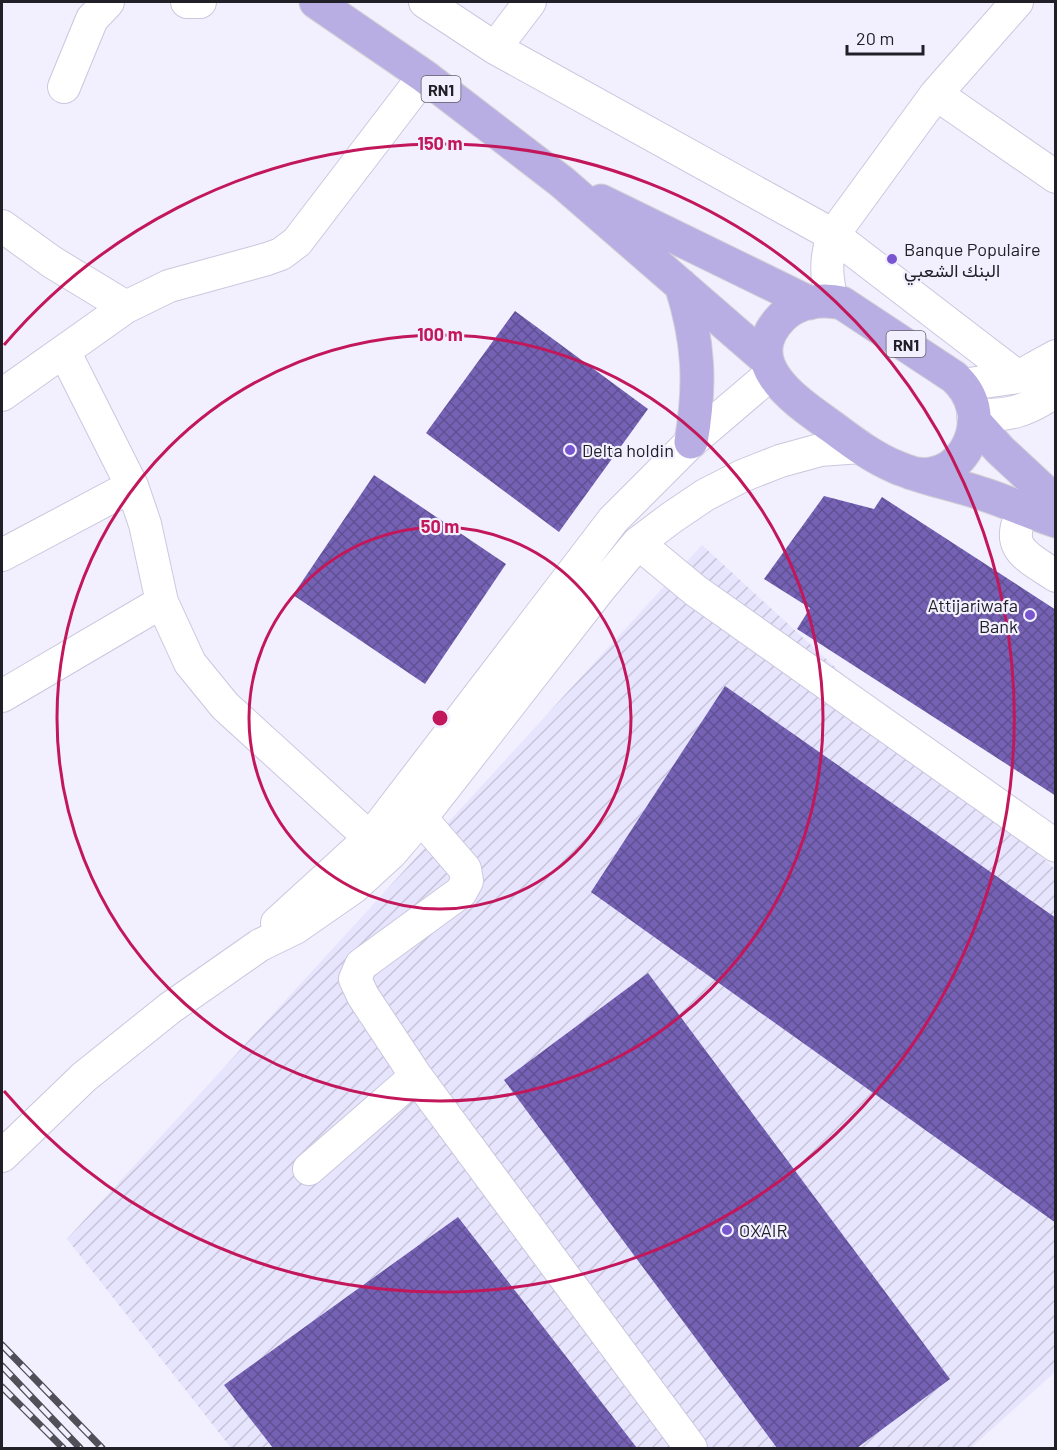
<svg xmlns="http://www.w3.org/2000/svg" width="1057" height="1450" viewBox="0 0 1057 1450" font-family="Barlow,Vazirmatn,sans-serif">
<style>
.industrial{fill:url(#industrial-furrows)}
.building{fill:url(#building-cross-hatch)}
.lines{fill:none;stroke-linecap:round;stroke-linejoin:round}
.minor-casing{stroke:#cac7de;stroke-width:34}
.major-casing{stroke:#d3d2d4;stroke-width:35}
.minor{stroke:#fff;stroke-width:32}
.major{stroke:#b9aee3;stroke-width:33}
.rail-casing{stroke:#515059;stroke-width:7}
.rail{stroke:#f2f0fe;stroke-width:4.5;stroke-dasharray:14;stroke-linecap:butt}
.ring{fill:none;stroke:#c2185b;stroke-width:3}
.poi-dot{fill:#7756d0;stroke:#f2f0fe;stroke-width:2}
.labels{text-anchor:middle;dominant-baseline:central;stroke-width:4.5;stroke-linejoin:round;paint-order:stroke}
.shield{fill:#f2f0fe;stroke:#605e68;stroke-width:1.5}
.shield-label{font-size:16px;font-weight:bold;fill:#212028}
.poi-label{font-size:18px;fill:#212028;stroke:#f2f0fe;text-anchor:start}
.centre{fill:#c2185b;stroke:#f2f0fe;stroke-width:3}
.ring-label{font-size:18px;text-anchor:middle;font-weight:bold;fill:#c2185b;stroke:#f2f0fe;stroke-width:4.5;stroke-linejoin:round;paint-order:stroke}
</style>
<defs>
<pattern id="industrial-furrows" width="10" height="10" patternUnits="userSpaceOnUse" patternTransform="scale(1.5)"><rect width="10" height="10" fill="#e7e4fd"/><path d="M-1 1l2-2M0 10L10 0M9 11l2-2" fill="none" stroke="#c6c3d9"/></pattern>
<pattern id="building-cross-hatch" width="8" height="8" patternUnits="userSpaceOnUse" patternTransform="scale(1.5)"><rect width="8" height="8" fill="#7562b5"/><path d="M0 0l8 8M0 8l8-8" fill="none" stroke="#605093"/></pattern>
</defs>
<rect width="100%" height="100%" fill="#f2f0fe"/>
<path class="industrial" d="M702 545 1055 869V1372L971 1448H231L67 1239Z"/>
<path class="building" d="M515 311 648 409 559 532 426 433Z
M374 475 506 564 425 684 293 595Z
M824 496 874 509 882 497 1056 610V796L797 629 810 608 764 579Z
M725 686 1056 918V1223L591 892Z
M648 973 950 1379 857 1448H777L504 1080Z
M458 1217 637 1448H273L224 1385Z"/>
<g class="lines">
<defs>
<path id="minor" d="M187 2H200
M425 2 495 48 833 235 1018 377
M495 48 530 2
M64 87 92 19 108 2
M936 94 1056 177
M2 226 52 262 126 307
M832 301C826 276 825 259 833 235L936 94 1017 2
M962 385 1018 377 1056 356
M2 395 64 351
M973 415C1009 416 1026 412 1056 391
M1024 510C1002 548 1028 557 1056 576
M638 543 696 591 1056 846
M2 555 132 486
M2 696 162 602
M370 838 225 706 190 663 162 602 145 524 132 486 64 351 126 307 169 286 267 259 281 254 297 242 424 76
M277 923 370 838 613 520 691 442 772 373
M416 1076 691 1448
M2 1156 84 1077 170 1008 260 945 295 928 354 887 391 853 421 818 602 586 638 543 671 518 705 495 742 476 780 461 820 450 861 447
M309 1169 416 1076 363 996 355 979 361 965 461 892 467 881 465 869 421 818"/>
<path id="major" d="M316 2 424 76 562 182 767 360
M601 201 810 303
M681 285C699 341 701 385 691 442
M974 421 1000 450 1056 502
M911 473C917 474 924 475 930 474 961 470 979 437 973 408 970 395 963 385 954 377L842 303C821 298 797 302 782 317 737 363 797 402 831 426 851 441 872 457 896 467 924 479 954 484 983 494 1008 502 1031 513 1056 521"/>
</defs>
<use href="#minor" class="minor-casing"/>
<use href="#major" class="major-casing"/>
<use href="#minor" class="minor"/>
<use href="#major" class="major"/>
<defs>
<path id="rail" d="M2 1345 102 1448
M2 1366 80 1448
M2 1387 63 1448"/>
</defs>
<use href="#rail" class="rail-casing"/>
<use href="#rail" class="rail"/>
</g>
<g class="ring">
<circle cx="440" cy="718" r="191"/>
<circle cx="440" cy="718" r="383"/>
<path d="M4 345A574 574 0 1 1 4 1091"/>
</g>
<g class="poi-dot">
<circle cx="892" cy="259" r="6"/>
<circle cx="570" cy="450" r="6"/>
<circle cx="1030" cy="615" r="6"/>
<circle cx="727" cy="1230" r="6"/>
</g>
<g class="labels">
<g class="shield">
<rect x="421.5" y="76" width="39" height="26" rx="4.5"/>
<rect x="886.5" y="331" width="39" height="26" rx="4.5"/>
</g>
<g class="shield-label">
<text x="441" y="89">RN1</text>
<text x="906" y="344">RN1</text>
</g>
<g class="poi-label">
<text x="904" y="249">Banque Populaire<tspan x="904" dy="21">البنك الشعبي</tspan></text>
<text x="582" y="450">Delta holdin</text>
<text x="1018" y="605" text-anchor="end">Attijariwafa<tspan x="1018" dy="21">Bank</tspan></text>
<text x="739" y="1230">OXAIR</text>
</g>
</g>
<circle cx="440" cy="718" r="9" class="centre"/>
<g class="ring-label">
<text x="440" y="150">150 m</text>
<text x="440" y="341">100 m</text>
<text x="440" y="533">50 m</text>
</g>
<rect width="1057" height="1450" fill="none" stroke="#212028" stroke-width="6"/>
<path d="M847 45v9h76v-9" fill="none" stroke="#212028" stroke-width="3"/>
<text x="856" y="45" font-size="18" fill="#212028" stroke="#f2f0fe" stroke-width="4.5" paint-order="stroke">20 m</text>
</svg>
